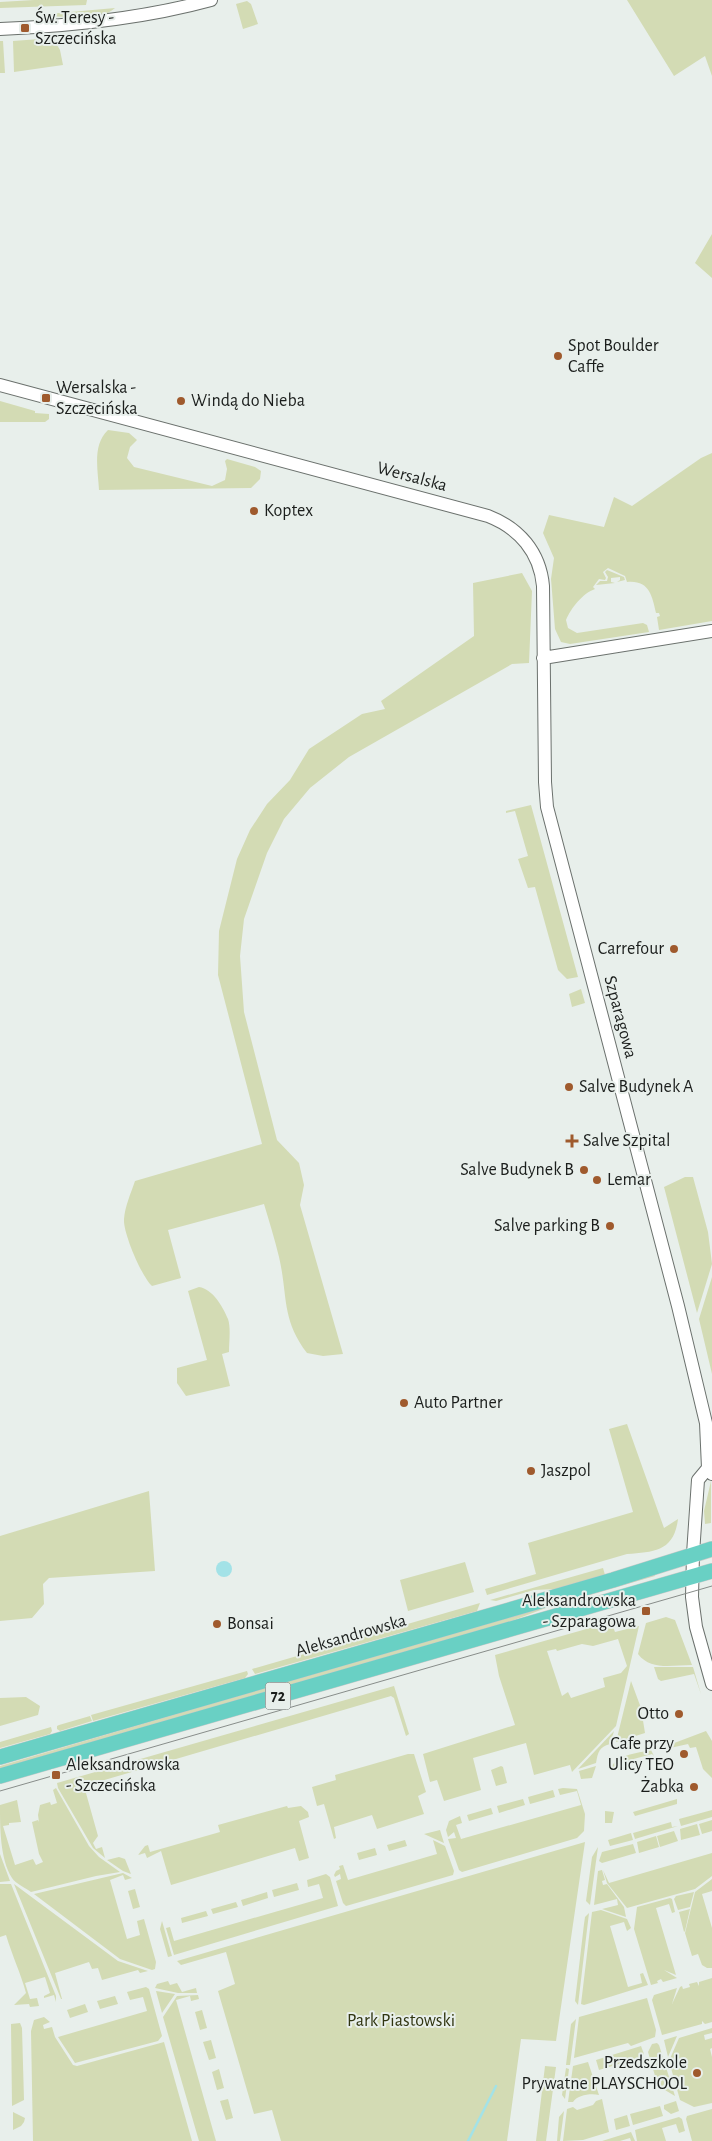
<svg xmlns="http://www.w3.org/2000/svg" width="712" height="2141" viewBox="0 0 712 2141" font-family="'Alegreya Sans',sans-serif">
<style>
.green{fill:#d3dbb4;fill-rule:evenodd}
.water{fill:#a3e2e7}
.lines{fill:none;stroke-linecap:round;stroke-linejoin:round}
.stream{stroke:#a3e2e7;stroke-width:2.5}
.secondary-casing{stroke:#6b716d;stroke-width:14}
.primary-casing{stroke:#c8c9c9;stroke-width:16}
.secondary{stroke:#fff;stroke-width:12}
.primary{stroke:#69d0c4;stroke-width:15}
.tram{stroke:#888d8a;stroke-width:1}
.poi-dot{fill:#9f5a2d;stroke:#e8efeb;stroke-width:2}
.labels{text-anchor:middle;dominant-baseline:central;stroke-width:4;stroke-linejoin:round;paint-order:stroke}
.shield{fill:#e8efeb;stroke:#585d5a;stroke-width:1}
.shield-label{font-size:16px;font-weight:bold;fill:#1b1e1c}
.poi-label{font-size:18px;fill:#1b1e1c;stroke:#e8efeb;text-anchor:start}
.street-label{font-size:18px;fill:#1b1e1c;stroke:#e8efeb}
.park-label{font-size:18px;fill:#303510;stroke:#e8efeb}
</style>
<rect width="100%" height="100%" fill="#e8efeb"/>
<path class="green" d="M34 0H87L86 5 0 8V2Z
M627 0H712V76L705 56 674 76Z
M247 1 251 4 258 24 243 29 236 4Z
M115 8C99 23 58 16 37 15Z
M53 38 60 50 63 65 14 72 13 41Z
M0 41H3L5 73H0Z
M712 234V278L695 263Z
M0 401 35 411V413L49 414V419L45 422H0Z
M108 430 129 433 137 440 130 447 127 458 134 467 212 486 225 480 227 469 225 461 227 459 255 467 261 471 260 479 251 488 99 490C98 470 92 445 108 430Z
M712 453V621L659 630 657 617 660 616 659 613H656C652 595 649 580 627 582L625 576 608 568 603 572 606 578 605 580 599 579 593 587 595 589C583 593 571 608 566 620L568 628 577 633 643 623 647 625 649 632 570 644 561 642 555 629 551 579 554 558 543 533 549 515 604 527 614 497 632 506 701 458Z
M607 570 624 577 625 580 617 582 620 580V577L611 578V582L615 583 596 585 600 581H607L608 577 605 572Z
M522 573 532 591 529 663 512 664 349 757 310 788 284 819 267 853 244 919 240 956 244 1012 277 1140 299 1163 304 1185 300 1205 343 1354 323 1356 307 1353C281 1319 288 1295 279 1257 275 1240 269 1221 264 1204L168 1230 181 1278 152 1286C142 1277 123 1233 124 1219 125 1206 131 1193 135 1181L262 1144 218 975 219 931 237 859 250 830 267 804 290 780 309 749 362 714 385 709 381 701 474 636 473 583Z
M531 805 578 977 567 979 558 970 535 887 528 888 518 859 528 856 515 811 506 813V811Z
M581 989 585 1003 572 1007 569 994Z
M685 1177H693L708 1232 712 1264 697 1313 664 1187Z
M712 1277V1374L699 1319Z
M199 1287C213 1289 223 1307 228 1319 231 1328 229 1342 229 1352L222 1354 230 1386 186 1396 177 1383V1368L207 1360 188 1291Z
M627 1424 664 1528 678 1519C674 1551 655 1552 627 1554L487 1595 485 1589 536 1574 528 1543 633 1512 609 1429Z
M711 1481V1523L705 1524 704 1511Z
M149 1491 155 1571 49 1578 43 1584 44 1604 32 1618 0 1621V1536Z
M465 1562 474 1592 408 1611 400 1580Z
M603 1568 605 1575 557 1589 534 1590 496 1601 490 1600Z
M654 1573 655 1576 554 1605 503 1624 0 1770V1766Z
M480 1603 477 1611 255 1674 252 1669Z
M666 1617 675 1620 692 1665C672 1665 651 1671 638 1654L646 1623Z
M611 1622 615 1632 639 1626 616 1726 572 1772 570 1765 534 1775 526 1743 473 1758 481 1790 444 1801 437 1780 430 1782 423 1754 515 1725 499 1676 495 1655ZM618 1639 627 1666 621 1673 603 1678 605 1687 571 1698 568 1692 562 1696 547 1651 556 1649 557 1651 582 1644 593 1646Z
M654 1667H693L701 1694 694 1674 661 1681 658 1679Z
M247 1671 248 1674 245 1678 93 1721 91 1715Z
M631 1681 641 1708 645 1733 616 1742Z
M394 1686 409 1734 406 1736 394 1698 391 1696 84 1786 98 1836 93 1843 96 1849 102 1847 105 1858 93 1848 58 1788 57 1783Z
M26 1697 40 1706 38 1715 0 1726V1698Z
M90 1716 92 1721 60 1731 57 1729V1726L59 1725Z
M51 1727 52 1731 50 1734 0 1748V1742Z
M614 1731 610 1744C599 1747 598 1752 596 1763L578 1769Z
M706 1731 712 1741V1778L703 1769 696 1747 690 1748 688 1744 670 1748 669 1745Z
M651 1750 654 1756 652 1754 619 1763 620 1770H611C613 1755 638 1753 651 1750Z
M408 1754H414L426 1792 418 1796 424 1814 377 1829 372 1815 334 1827 336 1838 334 1839 324 1804 317 1806 312 1787 336 1780 335 1775Z
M501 1766 503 1767 507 1783 496 1786 491 1770Z
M596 1766 592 1778 581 1779 579 1771Z
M56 1788 89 1846 99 1857 120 1872 96 1876 31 1892C26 1888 16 1884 12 1878 0 1859 0 1828 0 1805L17 1800 21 1822 9 1823V1825L3 1826 15 1865 33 1859 36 1865 43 1862 39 1854 32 1822 38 1820 39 1822 38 1815 40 1805 50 1802 51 1805 57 1803 53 1790Z
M563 1788 577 1789 585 1814 584 1831 577 1838 462 1872 459 1870 448 1839 456 1838 454 1832 448 1837 446 1830 449 1821 460 1816 462 1823 456 1825 461 1839 581 1805 577 1791 560 1795 558 1789Z
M553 1790 555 1797 530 1804 528 1797Z
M523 1799 525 1805 499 1813 497 1806Z
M677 1799V1804L635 1816 633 1812Z
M287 1806 288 1808 301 1806 308 1812 309 1817 299 1821 309 1858 299 1861 295 1848 171 1885 161 1851 147 1858 145 1853 138 1855 145 1846 148 1845 150 1852 220 1832 218 1825Z
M491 1808 493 1814 469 1821 467 1815Z
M712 1810V1817L681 1826 679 1819Z
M605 1811 614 1812 612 1823H605Z
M712 1820V1831L702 1834 699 1824Z
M671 1822 672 1827 678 1826 635 1839 633 1833Z
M697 1824 700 1835 681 1840 680 1829Z
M440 1830 444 1843 424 1834Z
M674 1831 678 1841 660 1847 657 1836Z
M631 1833 633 1840 610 1846 608 1840Z
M656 1836 659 1847 639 1853 637 1842Z
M405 1840 407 1846 389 1851 387 1845Z
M433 1840 445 1846 454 1871 453 1875 346 1906 343 1903 336 1881 341 1879 340 1874 335 1877 334 1875 336 1871 340 1869 339 1866 343 1865 348 1880 437 1854Z
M585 1842 556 2041 521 2039 507 2141H281L272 2110 254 2114 218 1991 235 1984 226 1952 181 1965 177 1961Z
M633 1844 636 1853 602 1863 599 1861 602 1852Z
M598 1847 590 1905 586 1901 592 1857Z
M375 1848 377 1855 359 1860 357 1853Z
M712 1853V1876L695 1889 627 1908 607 1883 603 1870 609 1883Z
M0 1854 10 1881 0 1882Z
M119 1857 125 1859 131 1874 123 1871 107 1860Z
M602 1870 605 1880 602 1881 603 1885 607 1884 624 1907 626 1917 602 1909 618 1905 617 1899 594 1905 598 1871Z
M123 1873 132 1878 125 1880 123 1875 110 1880 127 1939 140 1935 137 1921 144 1919 156 1962 155 1969 152 1970 120 1959 34 1894Z
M326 1874 330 1877 338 1906 174 1955 166 1928 170 1927 174 1941 323 1898 319 1884 308 1887 307 1880Z
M712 1879V1891L702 1894 712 1928V1968H707L702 1965 698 1954 692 1956 685 1933 695 1892Z
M297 1883 299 1890 274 1897 272 1890Z
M0 1884H11L56 1996V2002L54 1995 44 1998V1996L50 1993 45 1977 25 1983 30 1999 37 1998 39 2006 30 2007 29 2004 14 2005 26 1993C21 1974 12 1955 6 1935L0 1937Z
M14 1884 118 1961 148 1971 140 1973 138 1970 102 1980 98 1968 92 1969 89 1962 55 1973 62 1999H61Z
M135 1889 140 1907 133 1909 128 1891Z
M267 1892 268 1898 243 1906 241 1900Z
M694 1892 690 1907 678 1910 674 1899 676 1896Z
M670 1898 672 1899 675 1912 672 1913 669 1904 656 1908 676 1975 664 1970 677 1978 663 1982 661 1979 657 1981 658 1983 651 1985 634 1929 637 1907Z
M236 1902 238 1907 213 1914 211 1909Z
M690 1909 685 1931 684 1932 679 1912Z
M601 1910 627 1919 631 1928 627 1931 624 1922 610 1926 628 1987 642 1983 640 1974 643 1973 648 1985 584 2005 581 2004 592 1912Z
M206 1911 208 1916 182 1923 181 1918Z
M589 1913 578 2005 575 2001 584 1924 585 1917Z
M162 1921 172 1956 168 1957 160 1929Z
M712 1978V2022L705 2024 702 2021V2024L662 2035 652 2000 654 1995 677 1988 672 2004 680 1987 682 1986 683 1989 690 1987 689 1984 697 1982 699 1986V1982Z
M168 1981 170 1985 177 1983 182 1992 196 1988 197 1993H178L155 1988 157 1984Z
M146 1987 149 1989 162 2036 158 2041 75 2063 58 2037 147 2011 143 1997 130 2000 127 1992Z
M156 1991 175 1994 162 2013Z
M198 1995 199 1999 191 2001 190 1996 176 2000 216 2141H199L163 2017 177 1996Z
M115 1996 118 2004 100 2009 97 2001Z
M647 1998 656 2030 655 2037 631 2046 628 2043 574 2058 579 2017Z
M85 2004 88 2012 70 2018 67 2010Z
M202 2010 207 2028 200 2030 195 2012Z
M44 2017 50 2022 43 2025 44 2029 52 2027 55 2037 73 2065 77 2066 164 2042 192 2141H33L31 2031 34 2020Z
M576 2019 570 2065H566L571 2024Z
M20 2023 22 2028 24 2100 12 2106 11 2024Z
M712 2028V2033L704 2035 705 2040 712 2038V2048L710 2049 712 2057V2103L694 2107 680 2100 669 2061 679 2038Z
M677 2036 668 2057 664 2040Z
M211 2040 216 2058 209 2060 203 2042Z
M657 2043 659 2045 675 2096 658 2086 648 2052 652 2044Z
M641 2046 644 2054 642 2057 599 2070 596 2060Z
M588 2062 599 2095C591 2093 577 2095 573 2102H568L573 2066Z
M545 2066 556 2067 546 2141H536Z
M566 2068 569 2069 565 2099 562 2095Z
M219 2069 224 2088 217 2090 212 2072Z
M228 2099 233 2118 226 2120 220 2101Z
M602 2099 609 2132 583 2140 563 2141 567 2109 573 2107 577 2110 593 2105 596 2101Z
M676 2101 679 2111 671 2114 664 2109V2105Z
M660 2106 663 2116 633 2125 630 2114Z
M712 2109V2141H692L686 2119 687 2116Z
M564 2111 560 2141H557L559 2117Z
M13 2112 25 2118 24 2122 21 2126 13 2130Z
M627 2115 630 2126 616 2130 614 2119Z
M679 2117 682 2119 685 2131 679 2133 676 2124 662 2128 666 2141H637L635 2130Z
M631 2132 635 2141H631L630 2138 620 2141H602Z"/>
<path class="water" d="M216 1569a8 8 0 1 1 16 0a8 8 0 1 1-16 0Z"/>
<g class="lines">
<path class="stream" d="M468 2141 496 2086"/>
<defs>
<path id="secondary" d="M0 29C71 26 142 19 211 0
M0 385 488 516C519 528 540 552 543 586L545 782 547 807 678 1306 706 1423 708 1468 712 1474
M543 658 712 631
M708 1468 698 1480 693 1554 692 1597 696 1627 712 1684"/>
<path id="primary" d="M0 1757 613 1580 712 1549
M0 1776 712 1571"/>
</defs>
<use href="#secondary" class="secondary-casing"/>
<use href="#primary" class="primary-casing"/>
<use href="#secondary" class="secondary"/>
<use href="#primary" class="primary"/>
<path class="tram" d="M0 1791 712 1586"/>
</g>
<g class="poi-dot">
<rect x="20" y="23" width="10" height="10" rx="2.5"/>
<circle cx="558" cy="356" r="5"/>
<rect x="41" y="393" width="10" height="10" rx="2.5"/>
<circle cx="181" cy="401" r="5"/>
<circle cx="254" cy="511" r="5"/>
<circle cx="674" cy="949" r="5"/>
<circle cx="569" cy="1087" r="5"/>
<path d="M569.5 1133.5h5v5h5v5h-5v5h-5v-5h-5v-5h5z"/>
<circle cx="584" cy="1170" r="5"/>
<circle cx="597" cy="1180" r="5"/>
<circle cx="610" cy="1226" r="5"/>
<circle cx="404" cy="1403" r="5"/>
<circle cx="531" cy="1471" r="5"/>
<rect x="641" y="1606" width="10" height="10" rx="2.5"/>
<circle cx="217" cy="1624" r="5"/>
<circle cx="679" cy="1714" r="5"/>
<circle cx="684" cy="1754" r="5"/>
<rect x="51" y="1770" width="10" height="10" rx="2.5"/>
<circle cx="694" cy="1787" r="5"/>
<circle cx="697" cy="2073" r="5"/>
</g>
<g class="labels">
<rect class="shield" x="265.5" y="1682.5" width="25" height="27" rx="4"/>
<g class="shield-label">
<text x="278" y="1696">72</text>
</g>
<g class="poi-label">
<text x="35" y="18">Św. Teresy -<tspan x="35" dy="21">Szczecińska</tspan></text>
<text x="568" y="346">Spot Boulder<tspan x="568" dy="21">Caffe</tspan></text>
<text x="56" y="388">Wersalska -<tspan x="56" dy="21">Szczecińska</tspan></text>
<text x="191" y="401">Windą do Nieba</text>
<text x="264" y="511">Koptex</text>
<text x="664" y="949" text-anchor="end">Carrefour</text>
<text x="579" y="1087">Salve Budynek A</text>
<text x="583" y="1141">Salve Szpital</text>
<text x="574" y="1170" text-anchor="end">Salve Budynek B</text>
<text x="607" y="1180">Lemar</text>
<text x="600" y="1226" text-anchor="end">Salve parking B</text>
<text x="414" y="1403">Auto Partner</text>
<text x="541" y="1471">Jaszpol</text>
<text x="636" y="1601" text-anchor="end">Aleksandrowska<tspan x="636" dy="21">- Szparagowa</tspan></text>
<text x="227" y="1624">Bonsai</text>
<text x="669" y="1714" text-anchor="end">Otto</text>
<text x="674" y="1744" text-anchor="end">Cafe przy<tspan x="674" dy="21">Ulicy TEO</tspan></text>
<text x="66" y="1765">Aleksandrowska<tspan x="66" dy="21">- Szczecińska</tspan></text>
<text x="684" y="1787" text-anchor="end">Żabka</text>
<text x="687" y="2063" text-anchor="end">Przedszkole<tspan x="687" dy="21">Prywatne PLAYSCHOOL</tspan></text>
</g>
<g class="street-label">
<text transform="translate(412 477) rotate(15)">Wersalska</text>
<text transform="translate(620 1017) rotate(75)">Szparagowa</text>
<text transform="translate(351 1636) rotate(-16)">Aleksandrowska</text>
</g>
<g class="park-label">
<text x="401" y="2021">Park Piastowski</text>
</g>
</g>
</svg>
